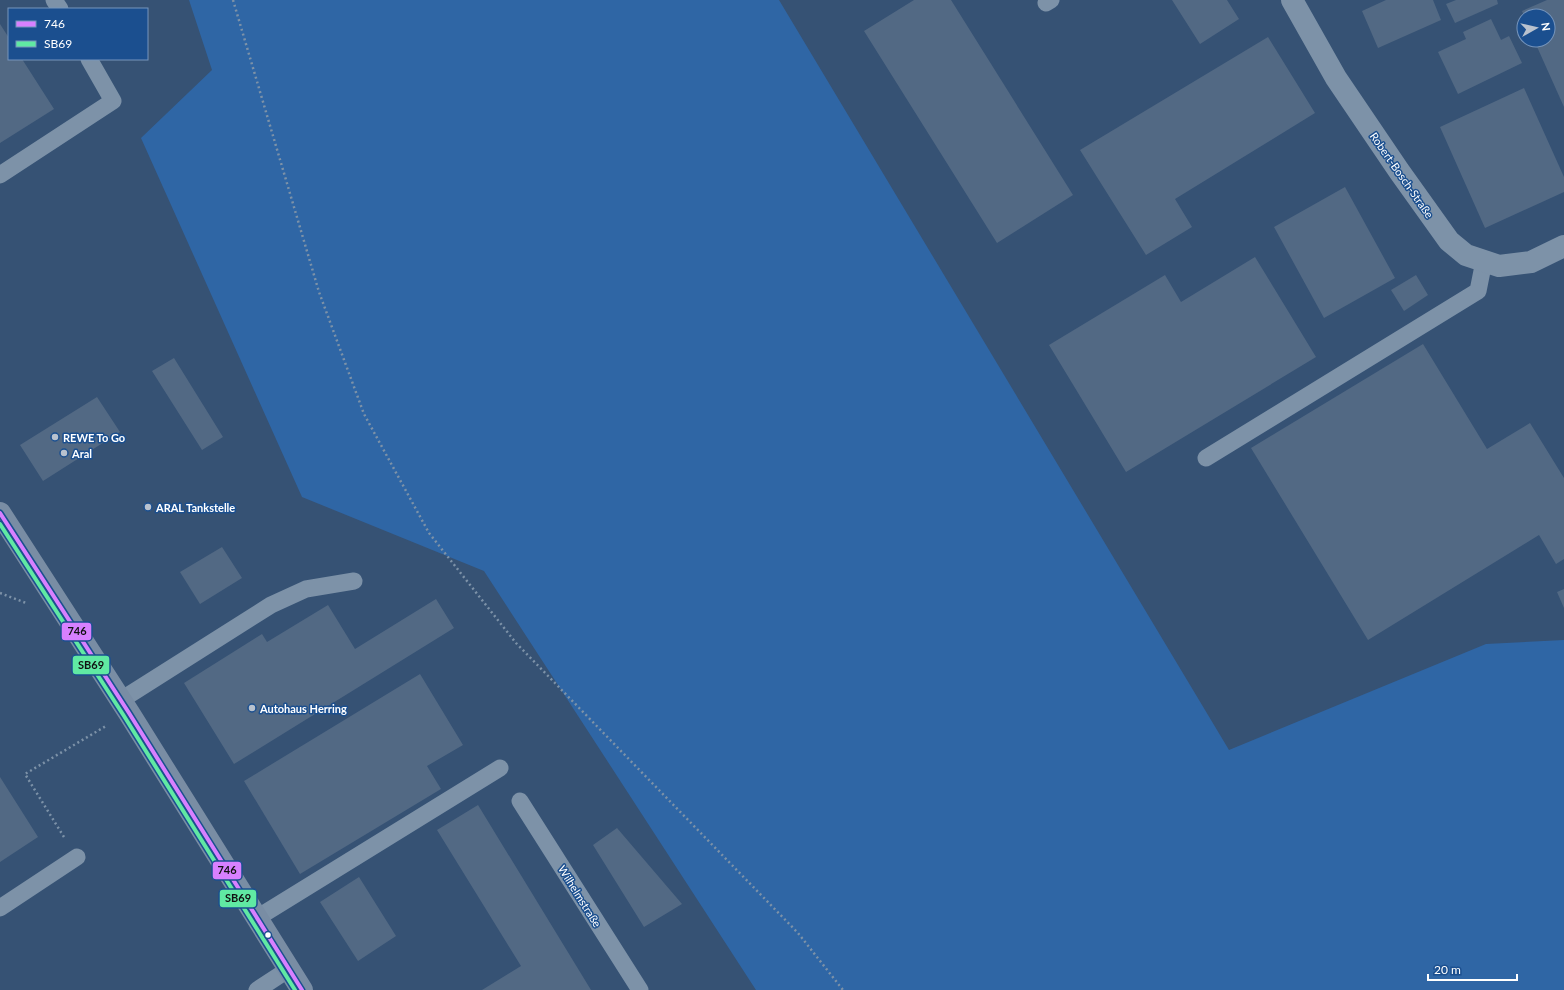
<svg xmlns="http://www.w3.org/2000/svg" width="1564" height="990" viewBox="0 0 1564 990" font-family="Lato,sans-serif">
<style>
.green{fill:#2f66a5}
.building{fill:#526984}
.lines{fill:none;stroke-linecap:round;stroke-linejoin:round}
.path{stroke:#7d92a8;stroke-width:2.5;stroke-dasharray:2 3;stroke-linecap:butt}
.lane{stroke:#7d92a8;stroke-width:17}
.street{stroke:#7d92a8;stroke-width:22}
.secondary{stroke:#798da4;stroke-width:22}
.bus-1-casing{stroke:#1b4f8f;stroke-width:7}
.bus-2-casing{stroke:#1b4f8f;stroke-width:7}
.bus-1{stroke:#d880ff;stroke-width:4}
.bus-2{stroke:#60e9a3;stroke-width:4}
.poi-dot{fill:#b9c2ce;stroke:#1b4f8f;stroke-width:1.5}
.bus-dot{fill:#fff;stroke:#1b4f8f;stroke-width:1.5}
.labels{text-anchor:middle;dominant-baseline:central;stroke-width:3;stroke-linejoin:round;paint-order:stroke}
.street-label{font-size:11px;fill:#fff;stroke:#1b4f8f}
.poi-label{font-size:11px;font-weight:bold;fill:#fff;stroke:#1b4f8f;text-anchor:start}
.line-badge{stroke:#1b4f8f;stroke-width:1.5}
.pale-badge-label{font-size:11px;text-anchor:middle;font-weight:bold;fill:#111}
</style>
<rect width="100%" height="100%" fill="#365274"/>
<path class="green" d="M189 0H779L1229 750 1486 644 1564 640V990H756L484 571 302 497 141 138 212 70Z"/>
<path class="building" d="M914 0H951L1073 195 997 243 864 31Z
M1172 0H1227L1239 19 1200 44Z
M1386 0H1433L1441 20 1378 48 1362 11Z
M1456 0H1497L1498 4 1455 23 1446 4Z
M1547 0H1564V107L1534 40H1548V16H1524L1522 11Z
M1491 19 1501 40 1509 36 1522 63 1458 94 1438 52 1466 39 1463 32Z
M0 24 9 38V59H22L54 109 0 143Z
M1268 37 1315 113 1175 199 1192 227 1146 255 1080 150Z
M1524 88 1564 177V192L1485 228 1440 127Z
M1345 187 1395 278 1324 318 1274 227Z
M1255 257 1316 357 1126 472 1049 345 1165 275 1181 302Z
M1416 275 1428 295 1404 311 1391 290Z
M1423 344 1487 449 1530 423 1564 478V559L1556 564 1539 535 1368 640 1251 448Z
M174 358 223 437 202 450 152 371Z
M97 397 120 432 43 481 20 445Z
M222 547 242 578 200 604 180 572Z
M1564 589V608L1557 592Z
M436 599 454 628 234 764 184 683 262 634 267 642 328 605 355 649Z
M420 674 463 745 427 766 441 789 300 874 244 781Z
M0 777 38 837 0 862Z
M478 805 591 990H482L521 966 437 830Z
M617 828 682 904 644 927 593 845Z
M359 877 396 936 358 961 320 902Z"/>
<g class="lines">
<path class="path" d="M233 0 319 292 364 414 429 533 516 643 798 933 843 990
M0 593 26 603
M64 837 25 774 106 726"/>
<path class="lane" d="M54 0 60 9
M1046 3 1051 0
M0 175 113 101 89 59
M1206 458 1478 291 1484 261
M121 700 271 605 306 589 354 581
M520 801 640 990
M0 908 77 857
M257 918 500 768
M257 990 289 969"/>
<path class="street" d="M1292 0 1336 78 1399 171 1449 241 1466 255 1499 266 1531 262 1564 246"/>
<path class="secondary" d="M0 513 129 713 302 990"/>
<defs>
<path id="bus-1" d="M0 513 129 713 302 990"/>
<path id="bus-2" d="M0 524 124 716 295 990"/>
</defs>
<use href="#bus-1" class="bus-1-casing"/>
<use href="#bus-2" class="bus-2-casing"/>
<use href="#bus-1" class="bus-1"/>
<use href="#bus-2" class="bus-2"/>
</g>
<g class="poi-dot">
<circle cx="55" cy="437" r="4"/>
<circle cx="64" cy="453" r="4"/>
<circle cx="148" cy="507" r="4"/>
<circle cx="252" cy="708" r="4"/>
</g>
<circle class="bus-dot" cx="268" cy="935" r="3.5"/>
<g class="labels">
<g class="street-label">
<text transform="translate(1402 175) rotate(55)">Robert-Bosch-Straße</text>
<text transform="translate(580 896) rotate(58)">Wilhelmstraße</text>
</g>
<g class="poi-label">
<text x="63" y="437">REWE To Go</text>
<text x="72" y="453">Aral</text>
<text x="156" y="507">ARAL Tankstelle</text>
<text x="260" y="708">Autohaus Herring</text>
</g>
</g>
<g class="line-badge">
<rect x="61" y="622" width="31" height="19" rx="4" fill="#d880ff"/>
<rect x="72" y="655" width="38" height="20" rx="4" fill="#60e9a3"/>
<rect x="212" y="861" width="30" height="19" rx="4" fill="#d880ff"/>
<rect x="219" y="889" width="38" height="19" rx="4" fill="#60e9a3"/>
</g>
<g class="pale-badge-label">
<text x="77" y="635">746</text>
<text x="91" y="669">SB69</text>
<text x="227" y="874">746</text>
<text x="238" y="902">SB69</text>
</g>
<rect x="8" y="8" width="140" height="52" fill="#1b4f8f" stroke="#7695bc"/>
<rect x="16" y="21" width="20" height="6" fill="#d880ff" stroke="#7695bc"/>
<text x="44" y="28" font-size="12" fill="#ffffff">746</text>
<rect x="16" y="41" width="20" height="6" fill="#60e9a3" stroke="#7695bc"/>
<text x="44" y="48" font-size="12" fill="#ffffff">SB69</text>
<g transform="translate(1536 28) rotate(82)"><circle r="19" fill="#1b4f8f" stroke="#7695bc"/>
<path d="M0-3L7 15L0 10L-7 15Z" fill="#b9c2ce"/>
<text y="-6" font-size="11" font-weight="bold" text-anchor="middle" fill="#ffffff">N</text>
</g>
<path d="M1428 974v6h89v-6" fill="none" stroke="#ffffff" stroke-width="2"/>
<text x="1434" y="974" font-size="12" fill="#ffffff" stroke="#1b4f8f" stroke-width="3" paint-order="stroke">20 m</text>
</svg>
